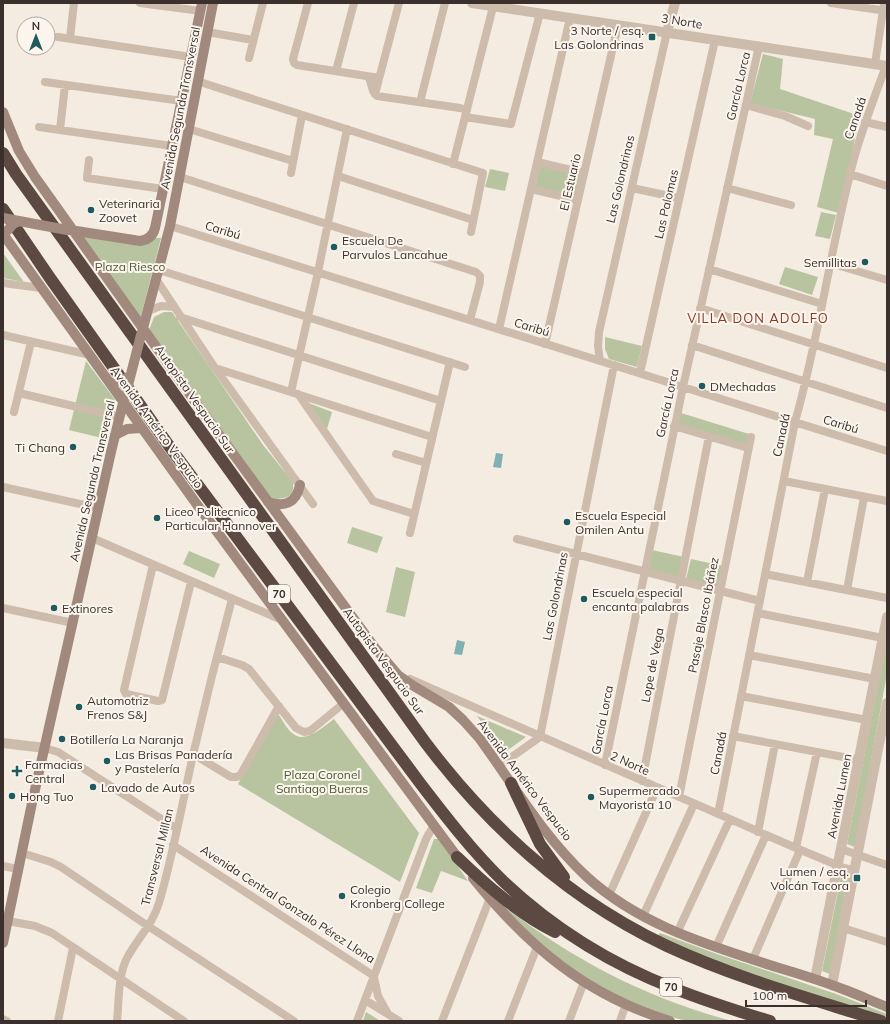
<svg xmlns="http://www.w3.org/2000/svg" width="890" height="1024" viewBox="0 0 890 1024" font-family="Mulish,sans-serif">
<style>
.green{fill:#b8c4a0}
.water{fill:#7fb0b2}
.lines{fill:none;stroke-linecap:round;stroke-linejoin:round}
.minor{stroke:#cdbbac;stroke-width:8}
.tertiary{stroke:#cdbbac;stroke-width:10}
.secondary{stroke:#a18a7d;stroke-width:10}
.motorway{stroke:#5c4a42;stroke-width:12}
.secondary-bridge{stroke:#a18a7d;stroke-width:10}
.poi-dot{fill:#1f5a5e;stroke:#fbf5ee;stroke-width:1.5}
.labels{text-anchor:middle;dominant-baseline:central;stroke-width:4;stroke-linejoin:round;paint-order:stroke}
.shield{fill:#fbf5ee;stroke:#756b66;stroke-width:1}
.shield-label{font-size:11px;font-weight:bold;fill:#3b302b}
.street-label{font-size:12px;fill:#3b302b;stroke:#fbf5ee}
.poi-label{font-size:12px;fill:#3b302b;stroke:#fbf5ee;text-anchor:start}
.park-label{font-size:12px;fill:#4a5a2e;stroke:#fbf5ee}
.neighbourhood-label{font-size:13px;letter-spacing:1px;fill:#8c3b22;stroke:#fbf5ee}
</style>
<rect width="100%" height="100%" fill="#f4ebe1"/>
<path class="green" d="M763 54 783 59 780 89 860 116 839 213 817 207 833 139 814 135 815 119 750 103Z
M540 166 580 175 575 197 535 188Z
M490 169 509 173 505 191 485 187Z
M821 212 836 215 830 239 815 236Z
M81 236 161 238 140 320Z
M3 253 24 282 3 278Z
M785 267 818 277 812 295 779 284Z
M164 312H172L263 445 293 482C295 498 285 499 272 499L149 330 154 317Z
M605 337 642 346 637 367 609 359 605 349Z
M86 361 116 401 106 439 69 430Z
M306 402 332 412 327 429Z
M681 413 749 434 746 445 677 425Z
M352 527 383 537 377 553 347 543Z
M652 550 684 557 679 578 647 570Z
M189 551 220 564 214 578 183 564Z
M691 559 723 566 718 587 686 579Z
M396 567 415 572 405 617 386 612Z
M887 640V674L855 847 847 844Z
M277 712C282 719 286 728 292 733 305 745 324 726 334 719L419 833 400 882 238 784Z
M477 716 526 737 504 753Z
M434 839H439L468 881 441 871 432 893 416 888Z
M841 876 848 877 830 974 822 971Z
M501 904C569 958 648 999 732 1021H686L648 1010 611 994 568 967 527 936Z
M660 933 717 954 839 995 887 1014V1018L772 982 724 965 658 936Z
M366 1012 379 1020V1021H363Z"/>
<path class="water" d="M496 453 503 454 501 468 493 467Z
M457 640 465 642 462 655 454 654Z"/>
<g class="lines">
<path class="minor" d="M140 3 201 11
M308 3 293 59 294 63 297 65 379 78
M831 3 887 11
M207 32 253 40
M58 37 191 57
M70 38 74 3
M249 58 263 3
M875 64 884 3
M336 71 354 3
M369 77 373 91 377 96 460 108 467 110
M197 81 483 173 471 232
M45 82 182 101
M375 94 399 3
M420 102 445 3
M746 105 785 116 808 126
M465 117 511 124 540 13
M865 122 887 127
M39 127 172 146
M189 129 293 161
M60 130 65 85
M89 160 87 178 163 189
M537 162 584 173
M453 164 494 3
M291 173 302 115
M850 174 887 186
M338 176 473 220
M180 177 476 272 480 276V282L470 320
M632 188 679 198
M727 188 791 205
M531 189 578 200
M170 226 887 451
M830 263 887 280
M709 269 822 304
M159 270 465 367
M156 279 215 368 313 504
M3 283 41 288
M700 308 887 368
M148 311 161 306 174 307
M180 317 441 401
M499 329 570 18
M3 335 90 355
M545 344 618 25
M692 345 887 408
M600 361 598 346 599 332 667 32
M215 368 432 437
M640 373 715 40
M291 392 318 272 347 129
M19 393 119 417
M298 394 373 501 414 514
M14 412 31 342
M674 426 748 448
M396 454 426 463
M784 481 887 501
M3 487 98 508
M410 533 450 362
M92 538 282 620
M517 539 760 601
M153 565 124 690 126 694 158 701 162 700 191 582
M765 574 887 598
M807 582 825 489
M847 590 864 497
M3 608 73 623
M758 613 883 638
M749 655 875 679
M217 657 242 665 249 669 296 728 304 732 310 731 344 703
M410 679 796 848 844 868 854 870
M741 696 867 720
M733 736 859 760
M45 748 58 752 177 829
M193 754 231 777H237L241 774 279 706
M605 765 683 387 759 46
M499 766 540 737 614 365
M642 781 709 436
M679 797 751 437
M718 814 795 422C820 334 831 243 855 155 864 124 875 95 886 66
M758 832 775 744
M173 845 374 976
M796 848 817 752
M841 849 887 865
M22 853 51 862 61 867 148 926 294 1021
M3 866 18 869
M609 895 657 788
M643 916 694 804
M8 921 35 926 52 933 184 1021
M843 928 887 942
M677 933 730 819
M716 947 766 835
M753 959 800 850
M374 977 378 996 388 1014
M365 1000 399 1021
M3 1019 7 1021
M58 1021 73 948
M117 1021C119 1002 118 975 127 958 137 939 153 924 159 903 173 855 182 805 193 755 205 703 218 651 232 599
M357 1021 426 839 434 825
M442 1021 490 898
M508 1021 537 947
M569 1021 584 982
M620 1021 626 1004"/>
<path class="tertiary" d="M472 3 887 66
M667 32 675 3
M3 743 45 748
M815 979 887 617
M832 985 887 703"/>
<path class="secondary" d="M3 112 19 151 35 177 199 407 375 648 398 675 412 685 449 707 463 720 480 739C514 786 544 837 587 877 641 926 709 945 776 967 800 974 825 982 848 991 861 996 874 1002 887 1007
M70 230 140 241C148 240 153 236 155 228L202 3
M3 234 198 506 461 862
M142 332 170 226 213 3
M115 435 127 429 141 428
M268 502C284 507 296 504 300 485
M473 878C528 946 585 995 670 1021
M3 943 32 803 111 452 124 399"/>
<path class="motorway" d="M3 153 16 174 425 742C489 827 570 900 667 946 736 978 809 998 881 1021
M3 209 50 278 177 457 420 783C446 817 473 852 504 882 553 928 611 964 673 988 705 1001 737 1011 770 1021
M511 783 540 844 564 877
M457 857C487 886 518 913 555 932"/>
<path class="secondary-bridge" d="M3 218 67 230
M8 230 13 224 19 221
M115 382 125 379 130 376
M125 397 141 335"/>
</g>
<g class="poi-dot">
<rect x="648" y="33" width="8" height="8" rx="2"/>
<circle cx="91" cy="210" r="4"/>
<circle cx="334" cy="247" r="4"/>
<circle cx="865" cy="262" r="4"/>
<circle cx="702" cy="386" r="4"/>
<circle cx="73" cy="447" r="4"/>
<circle cx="157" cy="518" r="4"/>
<circle cx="567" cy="522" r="4"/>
<circle cx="584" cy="599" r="4"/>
<circle cx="54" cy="608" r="4"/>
<circle cx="79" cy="707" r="4"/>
<circle cx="62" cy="739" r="4"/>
<circle cx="107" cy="761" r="4"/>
<path d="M15 765h4v4h4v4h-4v4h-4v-4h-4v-4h4z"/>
<circle cx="93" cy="787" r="4"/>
<circle cx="12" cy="796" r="4"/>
<circle cx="591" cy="797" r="4"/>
<rect x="853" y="874" width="8" height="8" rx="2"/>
<circle cx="342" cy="896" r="4"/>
</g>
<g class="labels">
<g class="shield">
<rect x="268" y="585" width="22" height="18" rx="3"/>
<rect x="660" y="978" width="22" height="18" rx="3"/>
</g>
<g class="shield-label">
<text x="279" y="594">70</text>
<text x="671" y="987">70</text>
</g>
<g class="street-label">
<text transform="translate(682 21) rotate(9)">3 Norte</text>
<text transform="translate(738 86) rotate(-77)">García Lorca</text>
<text transform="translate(180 108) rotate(-79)">Avenida Segunda Transversal</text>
<text transform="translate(855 118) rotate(-71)">Canadá</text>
<text transform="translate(620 179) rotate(-77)">Las Golondrinas</text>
<text transform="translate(570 182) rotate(-77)">El Estuario</text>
<text transform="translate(666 204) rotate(-77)">Las Palomas</text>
<text transform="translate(223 230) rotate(17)">Caribú</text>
<text transform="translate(532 327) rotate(17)">Caribú</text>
<text transform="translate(195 399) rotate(55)">Autopista Vespucio Sur</text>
<text transform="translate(667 403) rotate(-78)">García Lorca</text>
<text transform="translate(841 424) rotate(17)">Caribú</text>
<text transform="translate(157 427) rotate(54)">Avenida Américo Vespucio</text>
<text transform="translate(781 435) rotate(-78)">Canadá</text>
<text transform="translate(92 481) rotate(-77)">Avenida Segunda Transversal</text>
<text transform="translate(555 596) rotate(-79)">Las Golondrinas</text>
<text transform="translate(703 615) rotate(-79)">Pasaje Blasco Ibáñez</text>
<text transform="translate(384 661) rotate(54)">Autopista Vespucio Sur</text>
<text transform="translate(652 665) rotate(-79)">Lope de Vega</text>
<text transform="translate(602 720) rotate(-79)">García Lorca</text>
<text transform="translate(718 753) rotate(-79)">Canadá</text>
<text transform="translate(630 763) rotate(24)">2 Norte</text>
<text transform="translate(525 780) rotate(53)">Avenida Américo Vespucio</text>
<text transform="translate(839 796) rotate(-79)">Avenida Lumen</text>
<text transform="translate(157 857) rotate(-76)">Transversal Millan</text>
<text transform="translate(288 904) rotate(33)">Avenida Central Gonzalo Pérez Llona</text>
</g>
<g class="poi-label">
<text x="644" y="30" text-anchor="end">3 Norte / esq.<tspan x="644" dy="14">Las Golondrinas</tspan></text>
<text x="99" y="203">Veterinaria<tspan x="99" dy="14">Zoovet</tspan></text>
<text x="342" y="240">Escuela De<tspan x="342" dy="14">Parvulos Lancahue</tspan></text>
<text x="857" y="262" text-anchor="end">Semillitas</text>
<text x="710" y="386">DMechadas</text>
<text x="65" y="447" text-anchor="end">Ti Chang</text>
<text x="165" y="511">Liceo Politecnico<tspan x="165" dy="14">Particular Hannover</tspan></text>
<text x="575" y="515">Escuela Especial<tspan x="575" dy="14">Omilen Antu</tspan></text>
<text x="592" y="592">Escuela especial<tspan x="592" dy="14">encanta palabras</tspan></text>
<text x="62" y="608">Extinores</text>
<text x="87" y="700">Automotriz<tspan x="87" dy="14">Frenos S&amp;J</tspan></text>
<text x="70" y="739">Botillería La Naranja</text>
<text x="115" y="754">Las Brisas Panadería<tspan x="115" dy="14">y Pastelería</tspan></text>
<text x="25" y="764">Farmacias<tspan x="25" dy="14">Central</tspan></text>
<text x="101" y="787">Lavado de Autos</text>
<text x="599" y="790">Supermercado<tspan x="599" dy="14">Mayorista 10</tspan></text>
<text x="20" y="796">Hong Tuo</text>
<text x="849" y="871" text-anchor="end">Lumen / esq.<tspan x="849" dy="14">Volcán Tacora</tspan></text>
<text x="350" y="889">Colegio<tspan x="350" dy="14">Kronberg College</tspan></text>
</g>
<g class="park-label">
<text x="130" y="266">Plaza Riesco</text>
<text x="322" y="774">Plaza Coronel<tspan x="322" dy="14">Santiago Bueras</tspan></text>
</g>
<g class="neighbourhood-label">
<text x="758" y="318">VILLA DON ADOLFO</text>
</g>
</g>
<rect width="890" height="1024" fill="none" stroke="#3b302b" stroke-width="8"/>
<g transform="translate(36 36)"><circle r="19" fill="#fbf5ee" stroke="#aea6a0"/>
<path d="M0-3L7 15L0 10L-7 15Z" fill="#1f5a5e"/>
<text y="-6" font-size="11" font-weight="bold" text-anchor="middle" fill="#3b302b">N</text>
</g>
<path d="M746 1000v6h120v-6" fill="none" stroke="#3b302b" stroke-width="2"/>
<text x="752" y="1000" font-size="12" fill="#3b302b" stroke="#fbf5ee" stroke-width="3" paint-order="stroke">100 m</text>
</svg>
